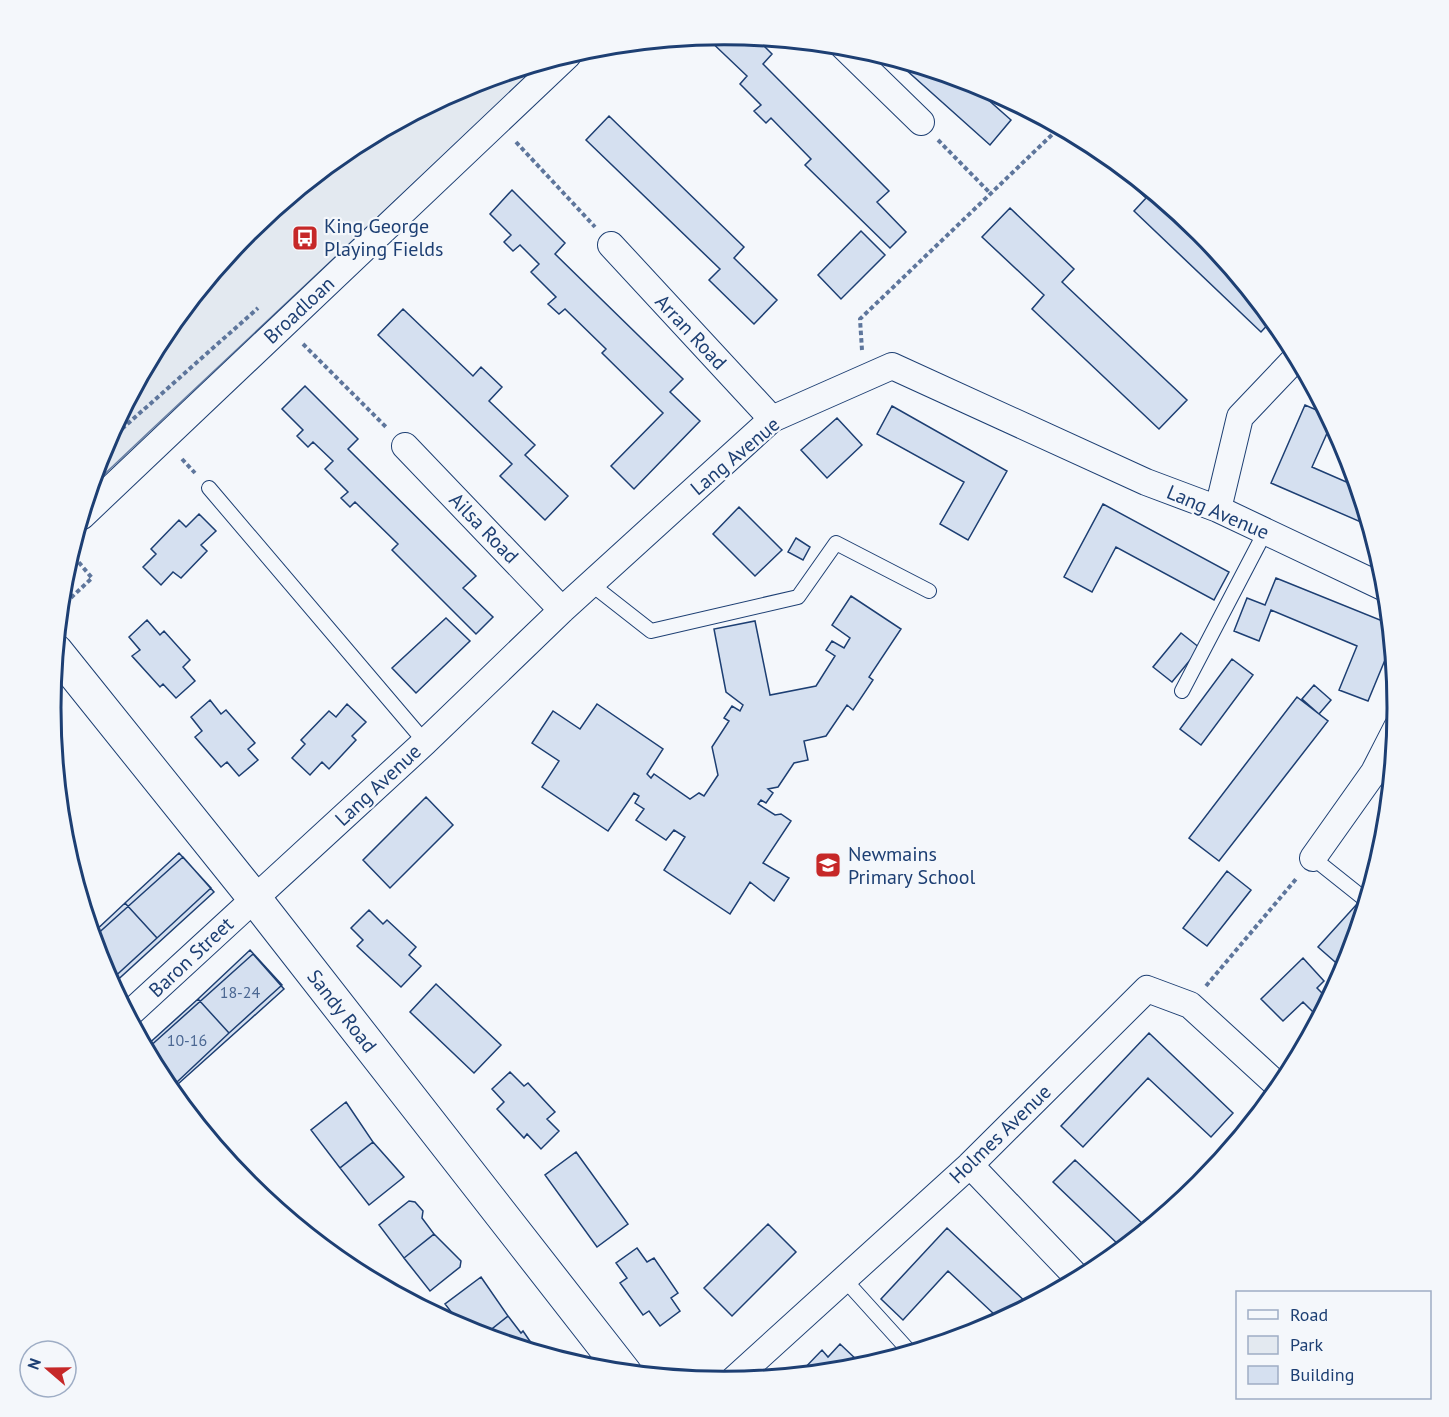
<svg xmlns="http://www.w3.org/2000/svg" width="1449" height="1417" viewBox="0 0 1449 1417" font-family="'PT Sans',sans-serif">
<style>
.green{fill:#e3e9f0;stroke:#687fa3;stroke-width:1.5}
.building{fill:#d5e0f0;stroke:#1d3f73;stroke-width:1.5}
.lines{fill:none;stroke-linecap:round;stroke-linejoin:round}
.lane-casing{stroke:#1d3f73;stroke-width:16}
.street-casing{stroke:#1d3f73;stroke-width:28}
.secondary-casing{stroke:#1d3f73;stroke-width:35}
.path{stroke:#5e769c;stroke-width:4;stroke-dasharray:4.5 3;stroke-linecap:butt}
.lane{stroke:#f4f7fb;stroke-width:14}
.street{stroke:#f4f7fb;stroke-width:26}
.secondary{stroke:#f4f7fb;stroke-width:33}
.labels{text-anchor:middle;dominant-baseline:central;stroke-width:4.5;stroke-linejoin:round;paint-order:stroke}
.number-label{font-size:16px;fill:#4b6792}
.poi-label{font-size:20px;fill:#1d3f73;stroke:#f4f7fb;text-anchor:start}
.street-label{font-size:20px;fill:#1d3f73;stroke:#f4f7fb}
.rim{fill:none;stroke:#1d3f73;stroke-width:3}
</style>
<rect width="100%" height="100%" fill="#f4f7fb"/>
<path class="green" d="M542 63 150 431 93 485 102 450 164 334 248 232 350 148 467 86Z"/>
<path class="building" d="M725 35 756 38 772 54 763 64 889 191 877 202 906 232 890 248 805 165 811 159 771 118 766 123 754 111 761 105 740 84 747 76 705 36Z
M895 60 968 82 1011 120 990 145Z
M609 116 744 247 734 258 777 300 754 324 709 280 720 269 586 140Z
M1088 142 1099 148 1201 232 1273 319 1261 332 1134 211 1146 198Z
M512 190 565 243 555 254 683 379 670 392 700 421 634 489 611 466 663 413 602 353 606 349 565 309 559 314 548 304 556 297 531 272 539 264 520 245 513 251 504 242 511 235 490 214Z
M1010 208 1074 269 1062 282 1187 400 1159 429 1032 309 1044 295 982 237Z
M861 231 885 255 841 299 818 275Z
M403 309 473 376 481 367 502 387 489 401 535 445 525 455 568 496 545 520 500 476 512 464 378 335Z
M305 386 358 439 348 449 476 576 463 588 493 617 476 634 392 550 398 544 355 502 350 507 341 498 348 492 325 469 333 461 313 442 308 447 297 436 303 430 282 409Z
M1305 405 1328 415 1332 422 1312 467 1358 487 1370 526 1271 483Z
M892 406 1007 471 968 540 940 524 964 482 877 434Z
M837 418 862 445 827 478 801 450Z
M1103 504 1229 572 1214 600 1116 547 1092 592 1064 577Z
M739 507 782 550 755 576 713 534Z
M199 514 216 531 201 545 207 551 181 578 173 572 161 585 143 567 156 554 151 549 179 520 186 527Z
M796 538 810 547 803 560 788 552Z
M1276 578 1390 624 1392 643 1368 701 1339 690 1357 646 1271 610 1259 641 1234 631 1247 598 1265 605Z
M851 596 901 629 869 677 873 680 853 710 847 705 826 736 804 741 808 760 794 763 778 787 768 789 773 793 766 803 761 800 758 804 775 815 781 814 791 821 763 863 789 878 774 901 750 882 730 914 664 870 685 837 674 830 666 840 636 820 644 809 635 803 639 796 634 793 608 831 542 787 559 761 532 743 553 711 580 729 597 704 663 749 647 774 651 778 654 774 690 799 699 793 704 796 718 775 712 747 729 721 724 718 732 706 740 711 743 705 726 692 714 629 755 621 770 695 816 686 835 656 826 650 832 641 844 648 850 638 832 625Z
M446 618 470 641 416 693 392 668Z
M147 620 160 635 164 631 190 660 183 667 195 681 176 698 163 684 160 687 132 656 140 650 129 637Z
M1181 633 1200 648 1172 682 1153 667Z
M1232 659 1253 675 1201 745 1180 729Z
M1314 685 1331 700 1319 714 1302 699Z
M1297 697 1328 721 1219 861 1189 838Z
M210 700 221 714 226 710 255 743 248 749 258 760 239 776 227 762 221 767 195 737 202 731 191 717Z
M347 704 366 722 352 736 356 740 329 769 322 762 310 775 292 758 305 744 301 740 329 711 336 717Z
M426 797 453 825 390 888 363 860Z
M179 853 211 888 157 938 125 903Z
M183 857 214 892 112 985 102 966 93 938Z
M1227 871 1251 890 1207 946 1183 928Z
M125 903 157 938 110 981 102 966 92 934Z
M1357 904 1364 911 1349 961 1342 968 1318 947Z
M369 910 383 924 387 920 416 947 409 955 421 966 401 987 357 946 363 940 351 928Z
M250 950 282 985 229 1033 198 999Z
M253 954 284 989 178 1084 147 1049Z
M1303 958 1324 981 1317 988 1329 1000 1316 1015 1303 1002 1283 1021 1261 999Z
M436 984 501 1045 474 1073 410 1012Z
M198 999 229 1033 177 1082 145 1047Z
M1149 1033 1233 1113 1211 1137 1148 1078 1083 1147 1061 1126Z
M510 1072 524 1086 528 1083 555 1112 547 1119 559 1131 541 1149 527 1134 524 1138 497 1109 504 1102 492 1089Z
M346 1102 373 1142 340 1168 311 1130Z
M1240 1133 1242 1135 1223 1159 1219 1155Z
M373 1142 404 1177 369 1205 340 1168Z
M576 1152 628 1224 597 1247 545 1175Z
M1075 1160 1144 1225 1122 1248 1053 1182Z
M409 1201 415 1202 423 1211 422 1218 434 1234 404 1258 379 1225Z
M768 1224 796 1252 732 1316 704 1288Z
M947 1228 1030 1306 990 1327 987 1325 995 1315 948 1271 903 1320 881 1299Z
M434 1234 461 1261 460 1267 430 1291 404 1258Z
M637 1248 647 1262 654 1258 678 1293 671 1298 680 1311 660 1326 649 1311 643 1315 620 1283 627 1278 616 1263Z
M481 1277 508 1316 483 1336 466 1331 445 1304Z
M508 1316 521 1333 523 1331 538 1353 483 1336Z
M840 1344 858 1361 850 1370 798 1375 822 1350 828 1357Z"/>
<g class="lines">
<defs>
<path id="lane" d="M209 488 425 742
M591 584 651 631 798 597 836 543 929 591
M1182 691 1265 532
M1313 858 1367 901
M845 1280 911 1353"/>
<path id="street" d="M843 46 921 122
M611 245 772 419
M405 446 562 610
M1218 509 1240 417 1297 357
M82 516 568 55
M1313 858 1374 772 1397 727
M128 1015 425 742 562 610 772 419 892 366 1146 482 1218 509 1387 589
M970 1165 1079 1279
M731 1382 970 1165 1147 989 1190 1005 1273 1081"/>
<path id="secondary" d="M56 651 255 899 625 1373"/>
</defs>
<use href="#lane" class="lane-casing"/>
<use href="#street" class="street-casing"/>
<use href="#secondary" class="secondary-casing"/>
<path class="path" d="M938 140 991 194
M516 142 595 227
M303 344 387 428
M862 350 860 319 1060 127
M105 444 258 308
M182 459 195 473
M60 608 92 578 71 553
M1206 986 1296 879"/>
<use href="#lane" class="lane"/>
<use href="#street" class="street"/>
<use href="#secondary" class="secondary"/>
</g>
<defs>
<symbol id="bus-square" viewBox="-11 -11 22 22"><rect x="-9" y="-9" width="18" height="18" rx="4" fill="#c62828" stroke="#f4f7fb"/><path d="M-5-6H5V4H4V6H2V4H-2V6H-4V4H-5ZM-3.5-4V0h7V-4ZM-3.5 1.2v1.5H-2V1.2ZM2 1.2v1.5H3.5V1.2Z" fill="#fff"/></symbol>
<symbol id="school-square" viewBox="-11 -11 22 22"><rect x="-9" y="-9" width="18" height="18" rx="4" fill="#c62828" stroke="#f4f7fb"/><path d="M0-5L7-2L0 1L-7-2ZM-4 1L0 2.5L4 1V4Q0 6-4 4Z" fill="#fff"/></symbol>
</defs>
<g fill-rule="evenodd">
<use href="#bus-square" x="290" y="223" width="30" height="30"/>
<use href="#school-square" x="813" y="850" width="30" height="30"/>
</g>
<g class="labels">
<g class="number-label">
<text x="240" y="992">18-24</text>
<text x="187" y="1040">10-16</text>
</g>
<g class="poi-label">
<text x="324" y="226">King George<tspan x="324" dy="23">Playing Fields</tspan></text>
<text x="848" y="854">Newmains<tspan x="848" dy="23">Primary School</tspan></text>
</g>
<g class="street-label">
<text transform="translate(299 310) rotate(-43)">Broadloan</text>
<text transform="translate(691 332) rotate(47)">Arran Road</text>
<text transform="translate(735 456) rotate(-40)">Lang Avenue</text>
<text transform="translate(1218 512) rotate(23)">Lang Avenue</text>
<text transform="translate(484 528) rotate(46)">Ailsa Road</text>
<text transform="translate(378 785) rotate(-43)">Lang Avenue</text>
<text transform="translate(191 957) rotate(-43)">Baron Street</text>
<text transform="translate(342 1011) rotate(52)">Sandy Road</text>
<text transform="translate(1000 1134) rotate(-44)">Holmes Avenue</text>
</g>
</g>
<path d="M0 0H1449V1417H0ZM61 708a663 663 0 1 1 1326 0a663 663 0 1 1-1326 0Z" fill="#f4f7fb" fill-rule="evenodd"/>
<path class="rim" d="M61 708a663 663 0 1 1 1326 0a663 663 0 1 1-1326 0Z"/>
<rect x="1236" y="1291" width="195" height="108" fill="#f4f7fb" stroke="#9eadc5" stroke-width="1.5"/>
<rect x="1248" y="1310" width="30" height="9" fill="#f4f7fb" stroke="#9eadc5" stroke-width="1.5"/>
<text x="1290" y="1321" font-size="18" fill="#1d3f73">Road</text>
<rect x="1248" y="1336" width="30" height="18" fill="#e3e9f0" stroke="#9eadc5" stroke-width="1.5"/>
<text x="1290" y="1351" font-size="18" fill="#1d3f73">Park</text>
<rect x="1248" y="1366" width="30" height="18" fill="#d5e0f0" stroke="#9eadc5" stroke-width="1.5"/>
<text x="1290" y="1381" font-size="18" fill="#1d3f73">Building</text>
<g transform="translate(48 1369) rotate(290)"><circle r="28" fill="#f4f7fb" stroke="#9eadc5" stroke-width="1.5"/>
<path d="M0-4.5L10 22L0 15L-10 22Z" fill="#c62828"/>
<text y="-9" font-size="16" font-weight="bold" text-anchor="middle" fill="#1d3f73">N</text>
</g>
</svg>
